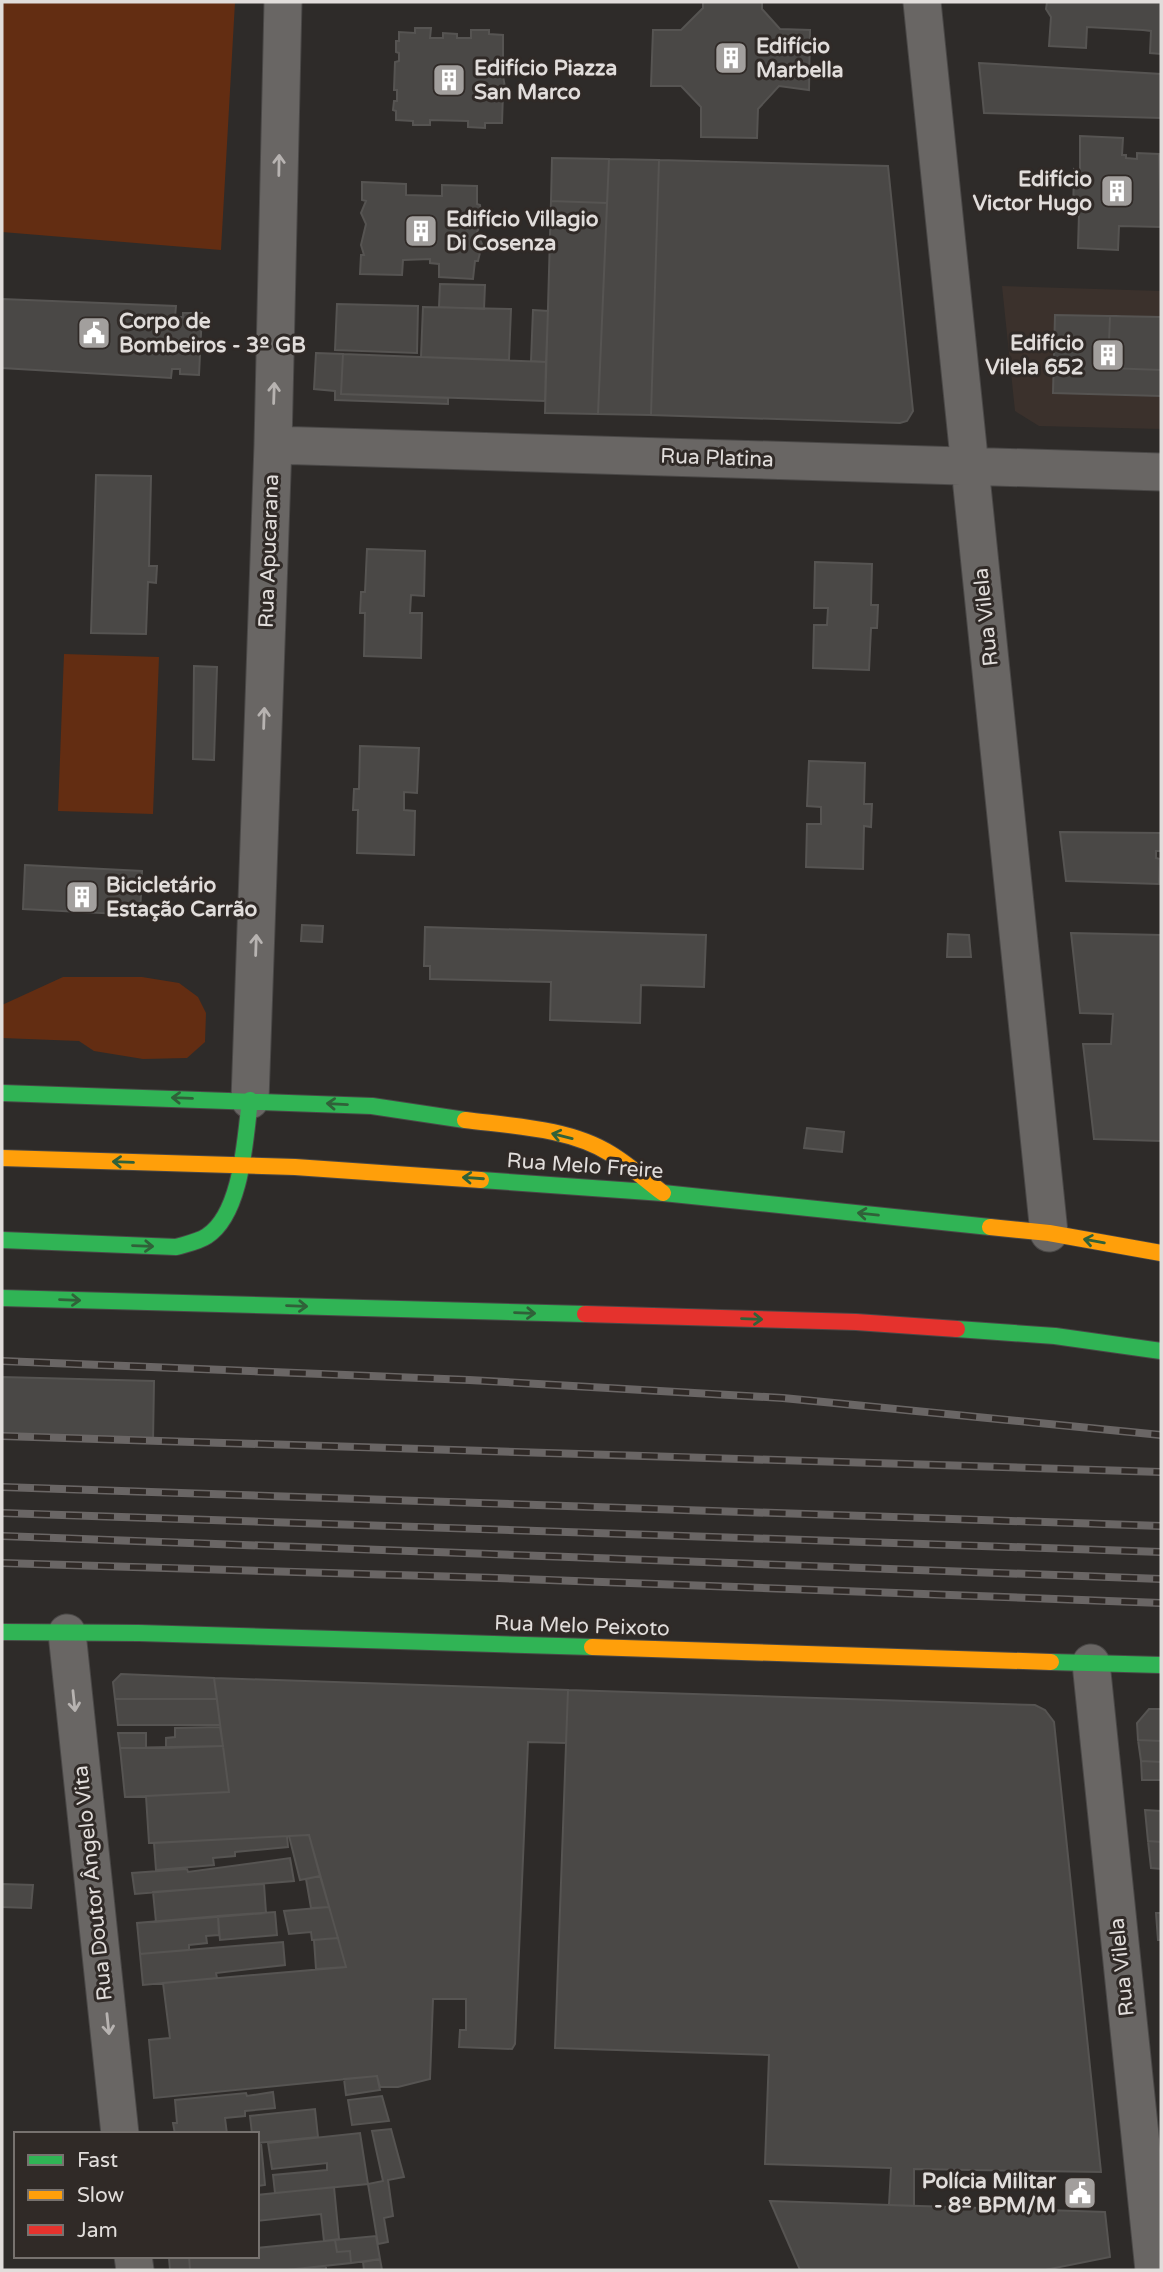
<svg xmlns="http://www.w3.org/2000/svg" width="1163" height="2272" viewBox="0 0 1163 2272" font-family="'Varela Round',sans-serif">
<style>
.built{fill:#3b312c}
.green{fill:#632d12}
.building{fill:#4a4846;stroke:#565452;stroke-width:2}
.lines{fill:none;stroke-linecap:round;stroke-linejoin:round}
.street-casing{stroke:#4a4847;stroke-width:39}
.fast-casing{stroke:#4a4847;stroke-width:18}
.slow-casing{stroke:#4a4847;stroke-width:18}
.jam-casing{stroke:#4a4847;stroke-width:18}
.street{stroke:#696664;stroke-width:37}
.fast{stroke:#30b455;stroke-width:16}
.slow{stroke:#ff9f0a;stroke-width:16}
.jam{stroke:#e5322d;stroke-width:16}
.rail-casing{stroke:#6a6665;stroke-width:8}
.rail{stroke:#302a27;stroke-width:5;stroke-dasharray:16;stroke-linecap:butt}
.oneway{stroke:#b7b3b1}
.oneway2{stroke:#306139}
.labels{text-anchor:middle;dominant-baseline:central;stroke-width:6;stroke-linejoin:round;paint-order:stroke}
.poi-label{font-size:21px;font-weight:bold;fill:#e1dddb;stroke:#302a27;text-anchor:start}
.street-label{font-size:21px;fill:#e1dddb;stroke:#302a27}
</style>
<rect width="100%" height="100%" fill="#2e2b29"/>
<path class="built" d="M1002 286 1161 291V429L1039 426 1015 411Z"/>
<path class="green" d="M2 2H235L221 250 2 232Z
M64 654 159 657 153 814 58 811Z
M63 977H142L179 983 198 997 206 1013 205 1042 187 1058 143 1059 94 1051 79 1041 2 1038V1005Z"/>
<path class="building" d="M703 2H762V9L780 29 810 30 809 90 779 86 758 109 757 138 701 137V107L681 86H651L653 30H681L703 8Z
M1047 2H1161V54L1150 53 1151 31 1143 30 1087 27 1086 48 1049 46 1051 17 1046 9Z
M415 28H431L430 38H443V33L457 34V38H471V30H489V34L503 35V65H507L506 76H503L506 93H503L502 123H485V128L468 127V121L430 120V125H413V121L396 120V111L393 110 394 101H397V90H394L395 62 399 61V53L396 52V41H399V32L415 33Z
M979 63 1161 74V118L984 113Z
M1080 136 1123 138 1122 155H1126V158L1137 159V153L1159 154 1161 227 1119 226 1118 250 1078 248 1079 213H1073L1074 169 1080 170Z
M552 158 609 159 607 203 551 201Z
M609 159 659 160 651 415 598 414Z
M659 160 888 166 913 411 907 421 900 423 651 415Z
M362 182 406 184V195L442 196V185L477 186V204L480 205 482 221 477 232 482 244 478 261H475L473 279 439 277V264L430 263V259L403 260 402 275 360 274 361 255H364L361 245 366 224 361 213 366 201 362 200Z
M551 201 607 203 598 414 545 413Z
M440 284 485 285 484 309 439 307Z
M2 299 176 306 175 317H183V313H202L199 375 180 374V369H172L171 378 2 368Z
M337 304 418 306 417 353 335 350Z
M423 307 511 309 509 360 421 357Z
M533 310 548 311 546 362 531 361Z
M1055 315 1161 317V396L1053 393Z
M1110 316 1161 317V370L1108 368Z
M316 353 343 354 341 394 448 398V404L335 400V391L314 389Z
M343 354 546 362 545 401 341 394Z
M96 475 151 476 149 566H157L156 583 148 582 146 634 91 633Z
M367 549 425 551 424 596 411 595 410 613H422L421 658 364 656 365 613H360L361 592H365Z
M815 562 872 564 871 605H878L877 628H871L869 670 813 668 814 625H827L828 608H814Z
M194 666 217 667 214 760 193 759Z
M360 746 419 748 417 793 404 792V810L415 811 414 855 357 853 358 810H353L354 789H359Z
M809 761 865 763 864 804H872L871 827 864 826 863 869 806 867 807 824H821V807L807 806Z
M1060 832 1161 833V851H1156V858L1160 859 1159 884 1066 881Z
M25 865 142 871 140 915 23 909Z
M302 925 323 926 322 942 301 941Z
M425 927 706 935 704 987 641 985 640 1023 550 1020 551 982 430 979V966H424Z
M1071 933 1161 935V1141L1094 1139 1083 1044H1111L1113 1014 1080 1013Z
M948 934 969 935 971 957H947Z
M807 1128 844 1132 842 1152 804 1148Z
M2 1377 154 1381 153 1442 2 1438Z
M121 1674 214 1678 217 1699H115L113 1682Z
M214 1678 568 1690 566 1743 528 1742 515 2044 512 2049 459 2047 460 2030H466V1999H433L430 2079 398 2087H380L377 2076 154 2098 149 2040 170 2038 163 1983 346 1967 309 1835 149 1843 146 1796 229 1792Z
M568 1690 1035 1705 1045 1710 1054 1722 1101 2172 914 2169V2206L889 2205 891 2168 765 2164 769 2055 555 2048Z
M115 1699H217L220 1725H118Z
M1149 1709H1161V1741L1138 1740 1137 1723Z
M220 1727 223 1746 166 1748V1738L175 1737V1728Z
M118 1733H146V1748H120Z
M1138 1740 1161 1741V1762L1141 1761Z
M223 1746 229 1792 125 1797 120 1748Z
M1141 1761 1161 1762V1780H1142Z
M1145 1810 1161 1811V1842L1148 1841Z
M309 1835 320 1876 300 1880 289 1836Z
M287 1836 288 1847 235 1852V1856L213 1858 214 1865 156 1870 154 1843Z
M1148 1841 1161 1842V1869L1151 1868Z
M290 1858 294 1881 135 1894 132 1873 187 1869 188 1872Z
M320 1876 329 1907 311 1908 306 1879Z
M2 1884 33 1885 31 1908 2 1907Z
M264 1884 266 1913 156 1922 153 1892Z
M329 1907 338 1938 312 1940 311 1932 289 1934 284 1911Z
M275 1912 277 1935 220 1940 218 1916Z
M1156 1913H1161V1940H1158Z
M218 1916 219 1935 206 1936 207 1943 189 1945V1950L140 1954 137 1923Z
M338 1938 346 1967 316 1969 314 1940Z
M283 1942 285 1965 216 1973 217 1978 143 1985 140 1954Z
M377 2076 380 2090 346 2095 344 2079Z
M273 2092 275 2108 245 2111V2116L225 2118 227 2134H175L173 2123H177L175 2100 246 2093 247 2096Z
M382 2096 389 2121 352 2125 348 2100Z
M315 2109 318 2137 257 2143V2134H252L250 2116Z
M391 2129 404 2177 388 2180 393 2216 384 2218 388 2242 378 2244 368 2184 383 2181 372 2131Z
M360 2133 368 2184 275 2193 273 2175 327 2170V2163L272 2169 268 2143Z
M257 2143H261L265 2185 257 2186Z
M334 2187 339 2239 324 2241 321 2214 257 2221V2195Z
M770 2201 1105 2212 1110 2257 1045 2270H800Z
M376 2236 380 2259 351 2263 350 2251 337 2252 335 2240Z
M335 2240 337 2252 350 2251 351 2263 286 2270H190L189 2256H257V2248Z
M189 2256 190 2270H170L169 2258Z
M380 2259 382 2270H364L363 2262Z
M326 2266V2270H286Z"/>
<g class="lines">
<defs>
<path id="street" d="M922 2 1049 1233
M273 445 1161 472
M250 1100 273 445 283 2
M67 1633 120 2134
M1091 1663 1154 2270
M133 2256 135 2270"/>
<path id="fast" d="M2 1093 372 1106 465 1120
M481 1180 663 1193 990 1227
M2 1240 176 1247C186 1244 198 1242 207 1236 242 1213 245 1139 250 1100
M2 1298 585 1314
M957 1329 1055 1336 1161 1351
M2 1632 139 1633 592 1647
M1051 1662 1161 1665"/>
<path id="slow" d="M465 1120C512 1126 570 1128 611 1154 629 1165 646 1180 663 1193
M2 1158 295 1167 481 1180
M990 1227 1049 1233 1161 1253
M592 1647 1051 1662"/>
<path id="jam" d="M585 1314 856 1322 957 1329"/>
</defs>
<use href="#street" class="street-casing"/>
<use href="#fast" class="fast-casing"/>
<use href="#slow" class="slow-casing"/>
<use href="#jam" class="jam-casing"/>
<use href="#street" class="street"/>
<use href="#fast" class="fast"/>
<use href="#slow" class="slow"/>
<use href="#jam" class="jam"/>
<defs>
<path id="rail" d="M2 1361 469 1380 783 1398 1161 1435
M2 1436 1161 1472
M2 1487 1161 1526
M2 1513 1161 1552
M2 1536 1161 1579
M2 1563 497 1578 1161 1603"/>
</defs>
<use href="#rail" class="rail-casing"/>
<use href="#rail" class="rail"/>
</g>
<defs><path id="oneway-shaft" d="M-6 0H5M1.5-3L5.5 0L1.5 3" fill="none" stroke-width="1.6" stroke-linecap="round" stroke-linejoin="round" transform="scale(1.75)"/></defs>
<g class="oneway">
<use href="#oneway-shaft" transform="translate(279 165) rotate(-89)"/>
<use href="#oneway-shaft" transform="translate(274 393) rotate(-88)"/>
<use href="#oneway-shaft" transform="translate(264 718) rotate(-88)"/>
<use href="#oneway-shaft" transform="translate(256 945) rotate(-88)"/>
<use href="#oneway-shaft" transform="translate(74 1701) rotate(84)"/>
<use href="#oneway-shaft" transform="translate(108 2024) rotate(84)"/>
</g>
<g class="oneway2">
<use href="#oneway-shaft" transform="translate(182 1098) rotate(-178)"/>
<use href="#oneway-shaft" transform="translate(337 1104) rotate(-177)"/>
<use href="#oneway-shaft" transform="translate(562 1136) rotate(-166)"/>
<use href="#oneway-shaft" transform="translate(123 1162) rotate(-178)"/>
<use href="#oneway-shaft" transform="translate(473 1178) rotate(-176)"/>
<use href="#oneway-shaft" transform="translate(868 1214) rotate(-174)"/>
<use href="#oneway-shaft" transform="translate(1094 1241) rotate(-170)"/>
<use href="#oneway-shaft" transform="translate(143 1246) rotate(2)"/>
<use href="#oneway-shaft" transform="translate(70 1300) rotate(2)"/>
<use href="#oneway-shaft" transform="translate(297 1306) rotate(2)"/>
<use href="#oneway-shaft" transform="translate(525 1313) rotate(2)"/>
<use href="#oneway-shaft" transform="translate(752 1319) rotate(2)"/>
</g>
<defs>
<symbol id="building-square" viewBox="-11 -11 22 22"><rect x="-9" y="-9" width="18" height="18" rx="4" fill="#a29f9d" stroke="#302a27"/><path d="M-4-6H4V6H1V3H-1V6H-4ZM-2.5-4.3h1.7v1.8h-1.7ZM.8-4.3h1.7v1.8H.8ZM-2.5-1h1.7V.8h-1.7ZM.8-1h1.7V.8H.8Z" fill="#fff"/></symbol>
<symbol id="civic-square" viewBox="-11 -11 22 22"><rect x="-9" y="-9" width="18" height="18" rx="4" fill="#a29f9d" stroke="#302a27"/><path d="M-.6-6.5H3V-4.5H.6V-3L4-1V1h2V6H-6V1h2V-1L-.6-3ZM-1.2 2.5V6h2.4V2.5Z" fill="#fff"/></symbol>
</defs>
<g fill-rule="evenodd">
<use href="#building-square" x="712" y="39" width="38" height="38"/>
<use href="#building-square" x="430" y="61" width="38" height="38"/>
<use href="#building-square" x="1098" y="172" width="38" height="38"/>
<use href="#building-square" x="402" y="212" width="38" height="38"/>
<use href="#civic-square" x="75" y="314" width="38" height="38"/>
<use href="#building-square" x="1089" y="336" width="38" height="38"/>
<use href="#building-square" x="63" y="878" width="38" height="38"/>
<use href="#civic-square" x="1061" y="2174" width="38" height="38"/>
</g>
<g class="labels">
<g class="poi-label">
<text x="756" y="46">Edifício<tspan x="756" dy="24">Marbella</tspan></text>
<text x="474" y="68">Edifício Piazza<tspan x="474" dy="24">San Marco</tspan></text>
<text x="1092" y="179" text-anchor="end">Edifício<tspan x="1092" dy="24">Victor Hugo</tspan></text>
<text x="446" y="219">Edifício Villagio<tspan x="446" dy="24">Di Cosenza</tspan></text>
<text x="119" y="321">Corpo de<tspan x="119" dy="24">Bombeiros - 3º GB</tspan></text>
<text x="1084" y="343" text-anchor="end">Edifício<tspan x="1084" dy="24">Vilela 652</tspan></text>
<text x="106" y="885">Bicicletário<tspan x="106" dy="24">Estação Carrão</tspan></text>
<text x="1056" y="2181" text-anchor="end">Polícia Militar<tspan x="1056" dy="24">- 8º BPM/M</tspan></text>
</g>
<g class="street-label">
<text transform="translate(717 458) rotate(2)">Rua Platina</text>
<text transform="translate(269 551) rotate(-88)">Rua Apucarana</text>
<text transform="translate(986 617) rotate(-96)">Rua Vilela</text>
<text transform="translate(585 1166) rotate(4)">Rua Melo Freire</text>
<text transform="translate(582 1626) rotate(2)">Rua Melo Peixoto</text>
<text transform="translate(93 1883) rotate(-96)">Rua Doutor Ângelo Vita</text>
<text transform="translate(1122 1967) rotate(-96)">Rua Vilela</text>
</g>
</g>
<rect width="1163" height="2272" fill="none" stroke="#e1dddb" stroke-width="7"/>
<rect x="14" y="2132" width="245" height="126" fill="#302a27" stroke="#77726f" stroke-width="2"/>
<rect x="28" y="2155" width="35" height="10" fill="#30b455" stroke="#77726f" stroke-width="2"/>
<text x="77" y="2167" font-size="21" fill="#e1dddb">Fast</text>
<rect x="28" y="2190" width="35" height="10" fill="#ff9f0a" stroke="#77726f" stroke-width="2"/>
<text x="77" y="2202" font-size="21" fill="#e1dddb">Slow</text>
<rect x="28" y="2225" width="35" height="10" fill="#e5322d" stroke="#77726f" stroke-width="2"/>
<text x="77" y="2237" font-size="21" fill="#e1dddb">Jam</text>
</svg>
